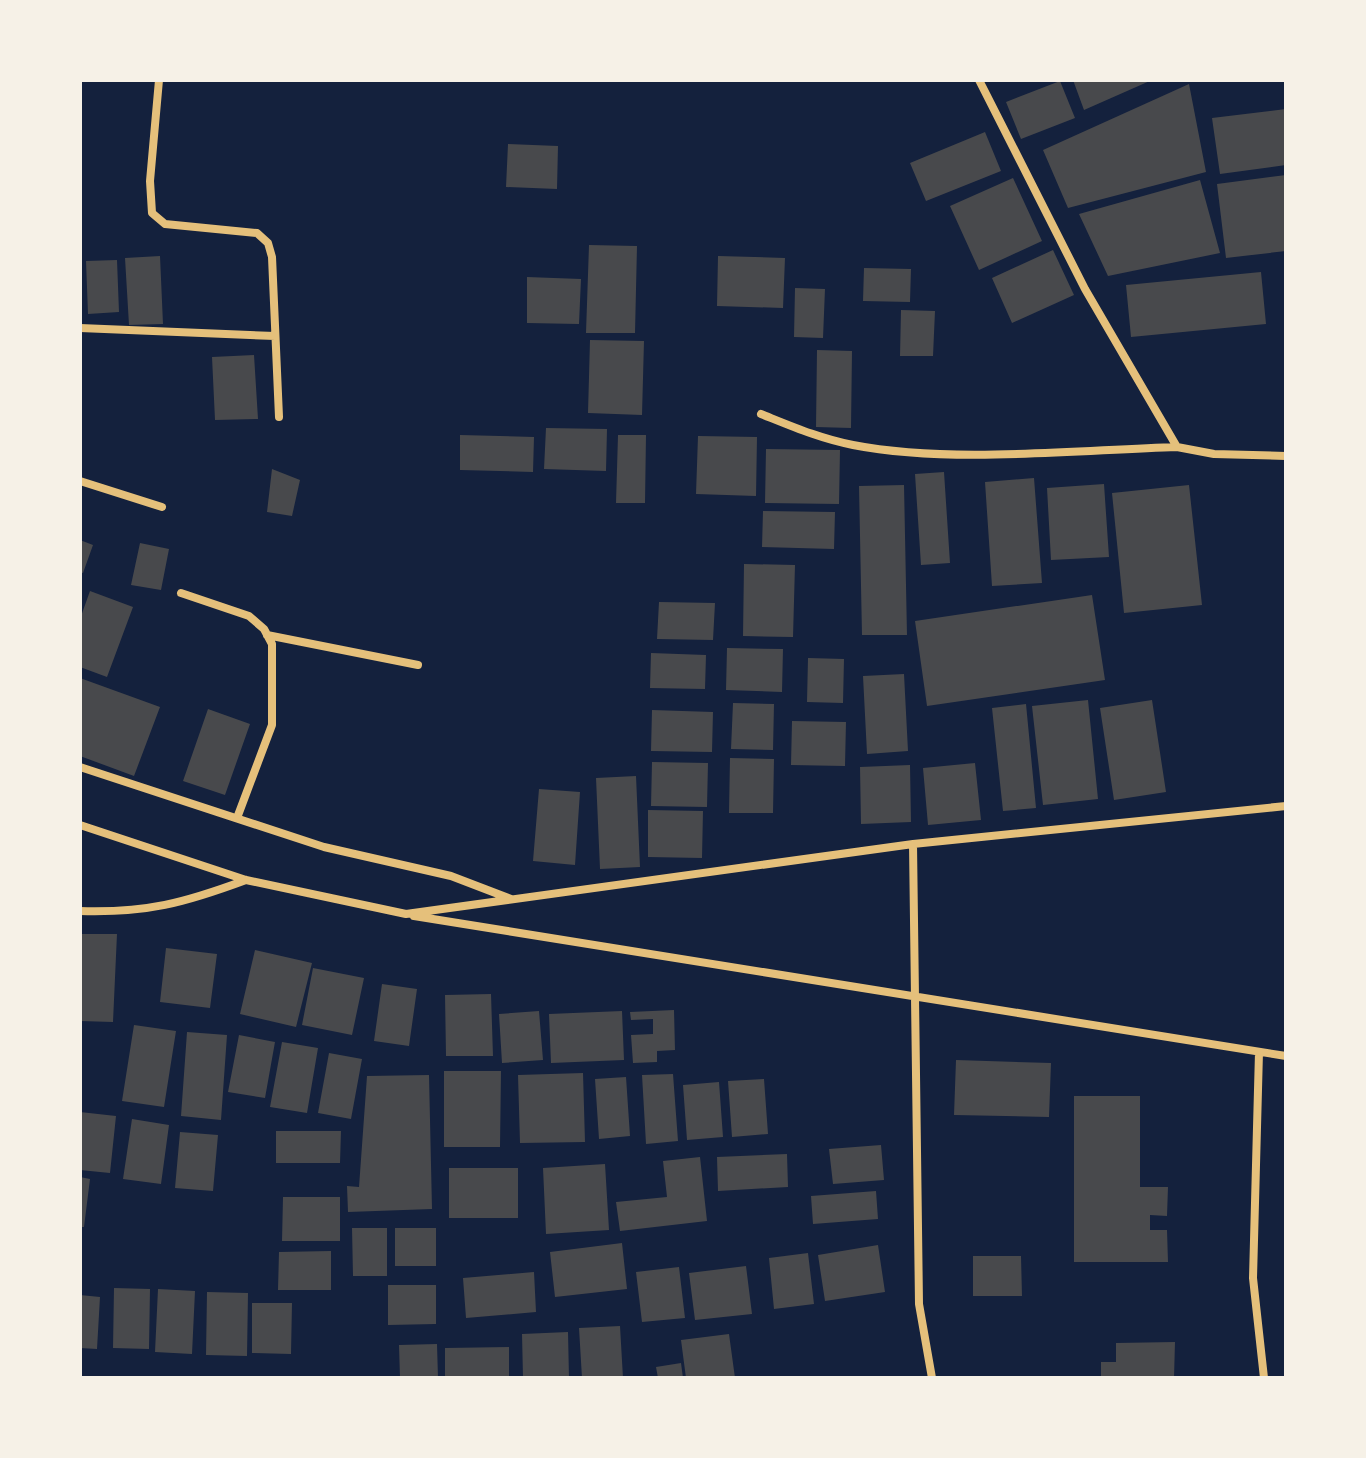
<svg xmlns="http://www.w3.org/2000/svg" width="1366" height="1458" viewBox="0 0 1366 1458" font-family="'Noto Serif',serif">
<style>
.building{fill:#48494c}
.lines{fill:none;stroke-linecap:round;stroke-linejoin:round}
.minor{stroke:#e5c07b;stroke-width:8}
</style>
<rect width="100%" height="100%" fill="#14213d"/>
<path class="building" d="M1073 80H1152L1084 110Z
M1060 81 1075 118 1021 139 1006 102Z
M1189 84 1206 172 1068 208 1043 150Z
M1286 109V165L1220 174 1212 118Z
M985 132 1001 171 926 201 910 163Z
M508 144 558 146 557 189 506 187Z
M1286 175V251L1226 258 1217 184Z
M1013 178 1042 241 979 270 950 206Z
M1200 180 1220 253 1108 276 1079 214Z
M589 245 637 246 635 333H586Z
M1053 250 1074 295 1012 323 992 278Z
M160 256 163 324 129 325 125 258Z
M718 256 785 258 783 308 717 306Z
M117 260 119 312 88 314 86 261Z
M864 268 911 269 910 302 863 301Z
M1261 272 1266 324 1131 337 1126 285Z
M527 277 581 279 579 324 527 323Z
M795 288 825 289 823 338 794 337Z
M901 310 935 311 933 356H900Z
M590 340 644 341 642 415 588 413Z
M817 350 852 351 851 428 816 427Z
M254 355 258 419 215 420 212 357Z
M546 428 607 429 606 471 544 469Z
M460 435 534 437 533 472 460 470Z
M618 435H646L645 503H616Z
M698 436 757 437 756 496 696 494Z
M766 449 840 450 839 504 765 503Z
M272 469 300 480 292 516 267 512Z
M944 472 950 563 921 565 915 474Z
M1034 478 1042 583 992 586 985 482Z
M1104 484 1109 557 1051 560 1047 488Z
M904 485 907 635H862L859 486Z
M1189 485 1202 605 1124 613 1112 493Z
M763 511 835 512 834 549 762 547Z
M80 540 93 545 83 573 80 572Z
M140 543 169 549 161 590 131 585Z
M744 564 795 565 793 637 743 636Z
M90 591 133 607 107 677 80 667V619Z
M1092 595 1105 680 927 706 915 621Z
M659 602 715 603 713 640 657 639Z
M727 648 783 649 782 692 726 690Z
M651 653 706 655 705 689 650 688Z
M808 658 844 659 843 703 807 702Z
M904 674 908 751 867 754 863 676Z
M80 678 160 707 134 776 80 756Z
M1088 700 1098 799 1043 805 1032 706Z
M1152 700 1166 792 1114 800 1100 708Z
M733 703 774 704 773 750 731 749Z
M1026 704 1036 808 1003 811 992 708Z
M208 709 250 724 225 795 183 781Z
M652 710 713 712 712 752 651 751Z
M792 721 846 722 845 766 791 765Z
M730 758 774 759 773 813H729Z
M652 762 708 763 707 807 651 806Z
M975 763 981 820 928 825 923 768Z
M910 765 911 822 861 824 860 767Z
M636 776 640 867 600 869 596 778Z
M539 789 580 792 575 865 533 861Z
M648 810 703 811 702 858 648 857Z
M82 934H117L113 1022 80 1021Z
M166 948 217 954 210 1008 160 1002Z
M255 950 312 963 296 1027 240 1014Z
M313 968 364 978 352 1035 302 1025Z
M382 984 417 989 409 1046 374 1041Z
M491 994 493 1056H446L445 995Z
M674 1010 675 1050 657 1051V1062L633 1063 631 1035 653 1034V1019L631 1020 630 1012Z
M539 1011 543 1060 502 1063 499 1014Z
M622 1011 624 1060 551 1063 549 1014Z
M134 1025 176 1031 164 1107 122 1101Z
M187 1032 227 1035 221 1120 181 1116Z
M239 1035 275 1042 265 1098 228 1092Z
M282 1042 318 1048 307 1113 270 1107Z
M329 1053 362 1059 351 1119 318 1113Z
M956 1060 1051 1063 1049 1117 954 1115Z
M444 1071H501L500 1147H444Z
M583 1073 585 1142 520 1143 518 1075Z
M673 1074 678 1141 646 1144 642 1075Z
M429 1075 432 1209 348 1212 347 1186 359 1187 367 1076Z
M626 1077 630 1136 599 1139 595 1079Z
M764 1079 768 1134 732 1137 728 1081Z
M719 1082 723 1137 687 1140 683 1085Z
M1074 1096H1140V1187H1168L1167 1216 1150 1215V1230H1167L1168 1262H1074Z
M80 1112 116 1116 110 1173 80 1170Z
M132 1119 169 1125 161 1184 123 1179Z
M276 1131H341L340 1163H276Z
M180 1132 218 1135 213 1191 175 1188Z
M881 1145 884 1180 833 1184 829 1149Z
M787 1154 788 1187 718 1191 717 1157Z
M700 1157 707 1221 620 1231 616 1202 667 1197 663 1161Z
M605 1164 609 1230 546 1234 543 1168Z
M449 1168H518V1218H449Z
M80 1177 90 1179 84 1227H80Z
M876 1191 878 1219 813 1224 811 1196Z
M283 1197H340V1241H282Z
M352 1228H387V1276H353Z
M395 1228H436V1266H395Z
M622 1243 627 1289 555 1297 550 1252Z
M878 1245 885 1292 825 1301 818 1255Z
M331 1251V1290H278L279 1252Z
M808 1253 814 1304 774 1309 769 1258Z
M973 1256H1021L1022 1296H973Z
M746 1266 752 1314 695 1320 689 1273Z
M679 1267 685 1318 642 1322 636 1272Z
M534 1272 536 1312 466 1318 463 1278Z
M388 1285H436V1324L388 1325Z
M114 1288 150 1289 149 1349 113 1348Z
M158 1289 195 1291 192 1354 155 1352Z
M207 1292 248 1293 247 1356 206 1355Z
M80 1295 100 1297 97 1349 80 1348Z
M252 1303H292L291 1354 252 1353Z
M620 1326 623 1378H582L579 1328Z
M568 1332 569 1378H523L522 1334Z
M729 1334 735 1378H686L681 1340Z
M1175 1342 1174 1378H1101V1362H1116V1343Z
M437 1344 438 1378H400L399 1345Z
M509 1347V1378H445V1348Z
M681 1363 683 1378H658L656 1367Z"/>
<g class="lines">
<path class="minor" d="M159 80 150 181 152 213 165 224 257 233 268 243 272 257 279 417
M979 80 1085 289 1177 447 1214 454 1286 456
M80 328 275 336
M761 414C791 426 821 439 853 445 950 464 1077 450 1177 447
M80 481 162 507
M181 593 249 616 264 629 272 644V725L237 818
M267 635 418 665
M80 767 324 847 451 876 511 899
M80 825 246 880 406 914 913 844 1286 806
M913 844 919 1304 932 1378
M80 911C147 913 184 903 246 880
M414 916 1286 1056
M1259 1052 1253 1278 1264 1378"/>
</g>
<rect width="1366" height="1458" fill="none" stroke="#f6f1e7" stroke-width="164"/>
</svg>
